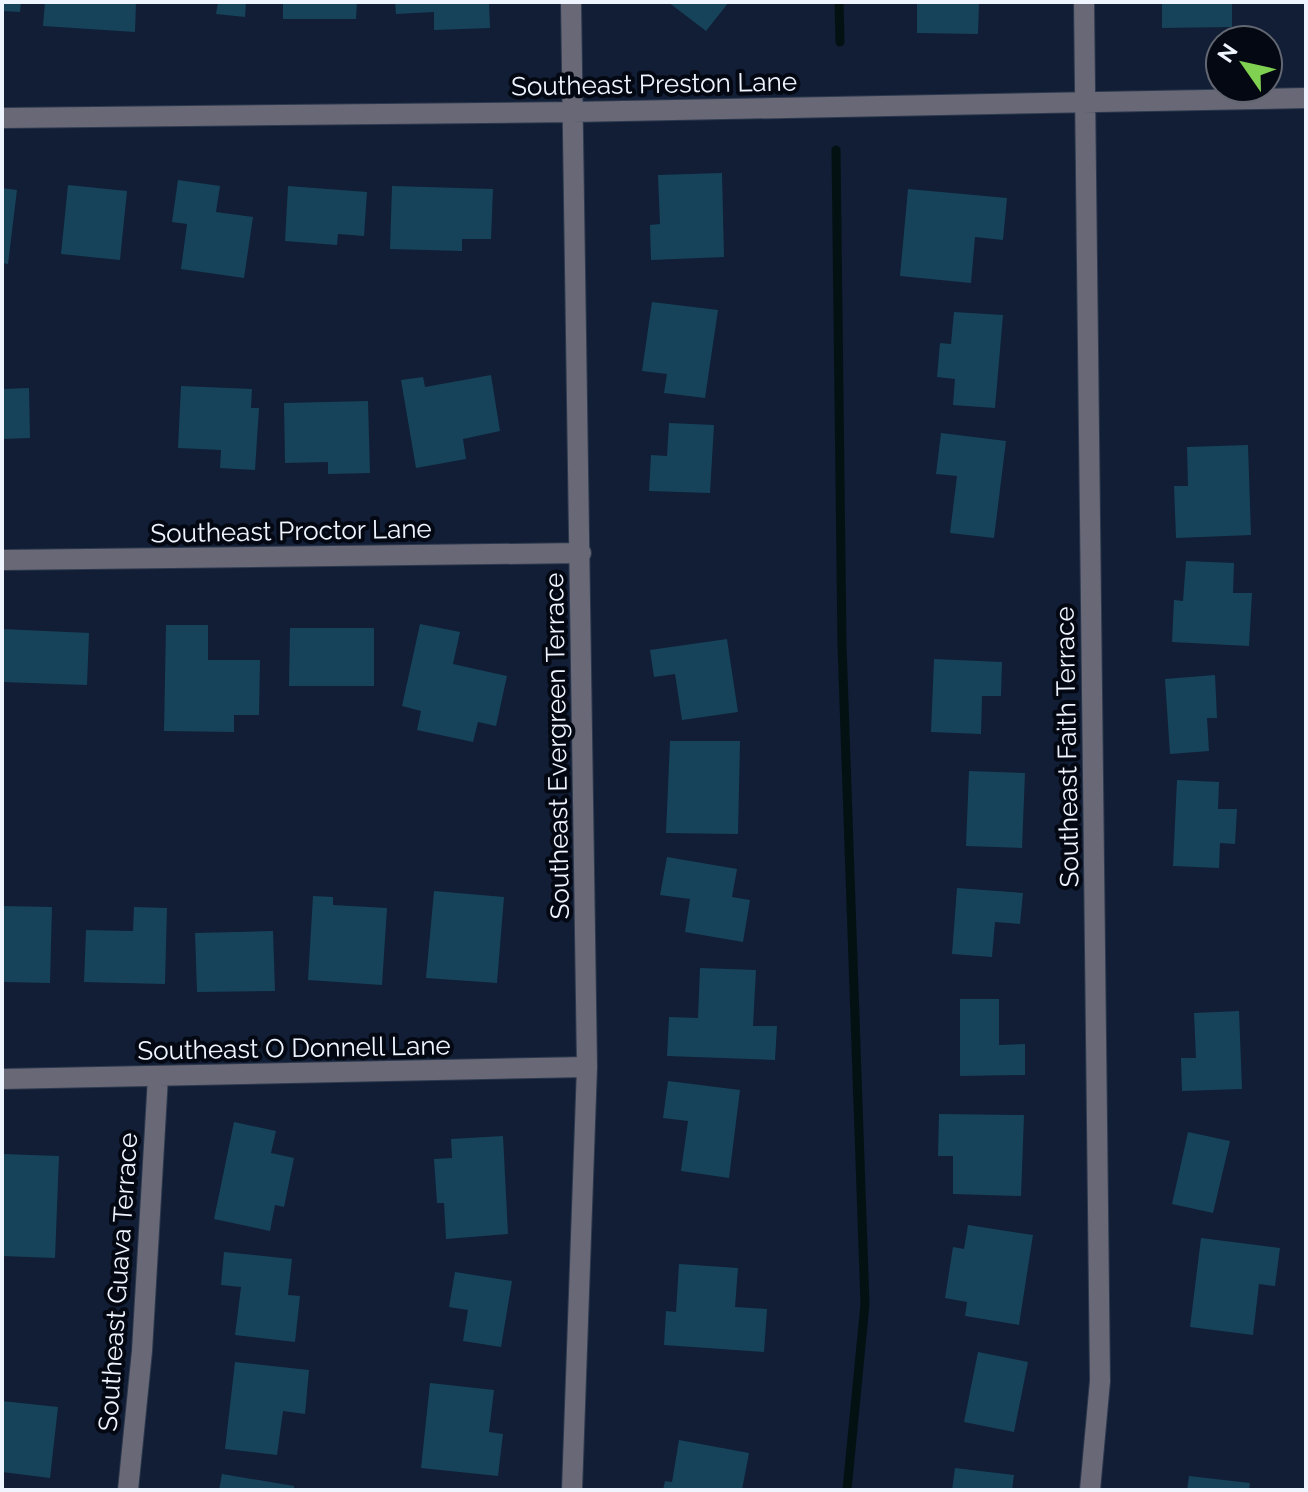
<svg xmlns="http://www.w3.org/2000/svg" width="1308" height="1492" viewBox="0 0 1308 1492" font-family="Raleway,sans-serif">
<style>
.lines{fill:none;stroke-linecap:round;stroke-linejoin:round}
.stream{stroke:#041113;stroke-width:9}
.building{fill:#16435a}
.minor-casing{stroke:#2c384d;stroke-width:22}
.minor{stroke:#686876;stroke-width:20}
.labels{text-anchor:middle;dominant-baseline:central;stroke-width:8;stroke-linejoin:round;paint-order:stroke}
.street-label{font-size:26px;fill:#eff5ff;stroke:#040812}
</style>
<rect width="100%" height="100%" fill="#111e35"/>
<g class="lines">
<path class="stream" d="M839 2 840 42
M836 150 842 645 865 1304 847 1490"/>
</g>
<path class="building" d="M2 2H21L20 12 2 11Z
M45 2H136L135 32 43 26Z
M218 2H246L245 17 216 14Z
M283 2H357L356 19H283Z
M395 2H489L490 28 434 30V12L396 14Z
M668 2H729L706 31Z
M917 2H979L978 34 917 33Z
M1162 2H1232V27L1162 28Z
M722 173 724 257 651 260 650 225 660 224 658 175Z
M178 180 220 186 216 212 253 217 244 278 181 269 187 224 172 222Z
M68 185 127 191 120 260 61 254Z
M288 186 367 192 364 236 338 234 337 245 285 241Z
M392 186 493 189 491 239H462V251L390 249Z
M2 188 17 190 8 264 2 263Z
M908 189 1007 198 1003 240 975 237 971 283 900 276Z
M652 302 718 310 705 398 664 393 667 374 642 371Z
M954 312 1003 315 995 408 953 405 955 379 937 377 940 343 951 344Z
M491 375 500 431 463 439 466 459 416 468 401 380 423 377 425 387Z
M181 386 252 389 251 408H259L255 470 220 468 221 450 178 448Z
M29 388 30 438 2 439V389Z
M368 401 370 473 328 474V462L285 463 284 403Z
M669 423 714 425 710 493 649 491 651 455 667 456Z
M941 433 1006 441 994 538 950 533 957 476 936 474Z
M1248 445 1251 535 1176 538 1174 486H1188L1187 447Z
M1186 561 1234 563 1233 593H1252L1249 646 1172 642 1174 600 1183 601Z
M420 624 460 632 453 664 507 676 496 726 478 722 473 742 417 730 421 711 402 706Z
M166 625H208V660H260L259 715H234V732L164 731Z
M290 628H374V686H289Z
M2 629 89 633 87 685 2 682Z
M727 639 738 712 682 720 675 674 654 677 650 650Z
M934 659 1002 662 1001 696H982L981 734 931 732Z
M1215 675 1217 718H1207L1209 751 1170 754 1165 679Z
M670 741H740L738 834 666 833Z
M969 771 1025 773 1022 848 966 846Z
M1177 780 1219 782 1218 809H1237L1235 844 1220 843 1219 868 1173 866Z
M667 857 737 869 732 897 750 900 743 942 685 932 690 899 660 895Z
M957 888 1023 893 1020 924 995 922 992 957 952 954Z
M434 891 504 897 497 983 426 978Z
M313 896 333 897V905L387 908 382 985 308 980Z
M2 906 52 907 50 983 2 982Z
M134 907 167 908 165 984 84 982 86 930 133 931Z
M273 931 275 991 197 992 195 933Z
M700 968 756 970 753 1026H777L775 1060 667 1056 669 1017 698 1018Z
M960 999H999V1045L1025 1044V1075L960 1076Z
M1239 1011 1242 1089 1182 1091 1181 1058H1196L1194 1013Z
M668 1081 740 1090 729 1178 681 1171 688 1121 663 1118Z
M939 1114 1024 1115 1021 1196 953 1194V1156H938Z
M234 1122 276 1131 271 1153 294 1158 284 1207 275 1205 270 1231 214 1219Z
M1188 1132 1230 1141 1213 1213 1172 1204Z
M503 1136 508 1234 446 1239 444 1203H437L434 1159 452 1158 451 1139Z
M2 1154 59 1156 55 1258 2 1256Z
M968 1225 1033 1235 1019 1325 965 1316 967 1302 945 1298 953 1247 964 1249Z
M1201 1238 1280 1248 1275 1286 1259 1284 1253 1335 1190 1327Z
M224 1252 292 1259 288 1295 300 1296 295 1342 235 1335 241 1287 221 1285Z
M679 1264 738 1268 735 1307 767 1309 764 1352 664 1345 666 1311 676 1312Z
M455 1272 512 1281 501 1347 463 1341 468 1310 449 1307Z
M978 1352 1028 1362 1014 1432 964 1422Z
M235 1362 309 1370 305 1414 283 1411 277 1455 225 1449Z
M430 1383 494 1390 489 1432 503 1434 498 1476 421 1468Z
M2 1401 58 1407 50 1478 2 1472Z
M679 1440 749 1453 742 1490H663L665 1481 672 1482Z
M955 1468 1014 1475 1012 1490H952Z
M222 1474 294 1486V1490H219Z
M1189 1476 1250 1483 1249 1490H1187Z"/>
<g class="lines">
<defs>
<path id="minor" d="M571 2 587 1067 572 1490
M1084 2 1100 1381 1090 1490
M2 118 572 112 1306 98
M2 560 581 553
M2 1079 587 1067
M128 1490 142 1351 158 1077"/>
</defs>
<use href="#minor" class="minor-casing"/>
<use href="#minor" class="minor"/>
</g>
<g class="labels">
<g class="street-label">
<text transform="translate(654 84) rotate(-1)">Southeast Preston Lane</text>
<text transform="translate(291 531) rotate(-1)">Southeast Proctor Lane</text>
<text transform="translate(557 746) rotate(-91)">Southeast Evergreen Terrace</text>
<text transform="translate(1067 747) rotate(-91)">Southeast Faith Terrace</text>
<text transform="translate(294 1048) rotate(-1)">Southeast O Donnell Lane</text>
<text transform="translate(118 1282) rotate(-86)">Southeast Guava Terrace</text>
</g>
</g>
<rect width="1308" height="1492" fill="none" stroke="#eff5ff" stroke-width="8"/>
<g transform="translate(1244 64) rotate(304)"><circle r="38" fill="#040812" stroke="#626771" stroke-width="2"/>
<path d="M0-6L14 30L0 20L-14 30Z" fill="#80d051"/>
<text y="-12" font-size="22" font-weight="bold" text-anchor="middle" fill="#eff5ff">N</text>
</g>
</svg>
